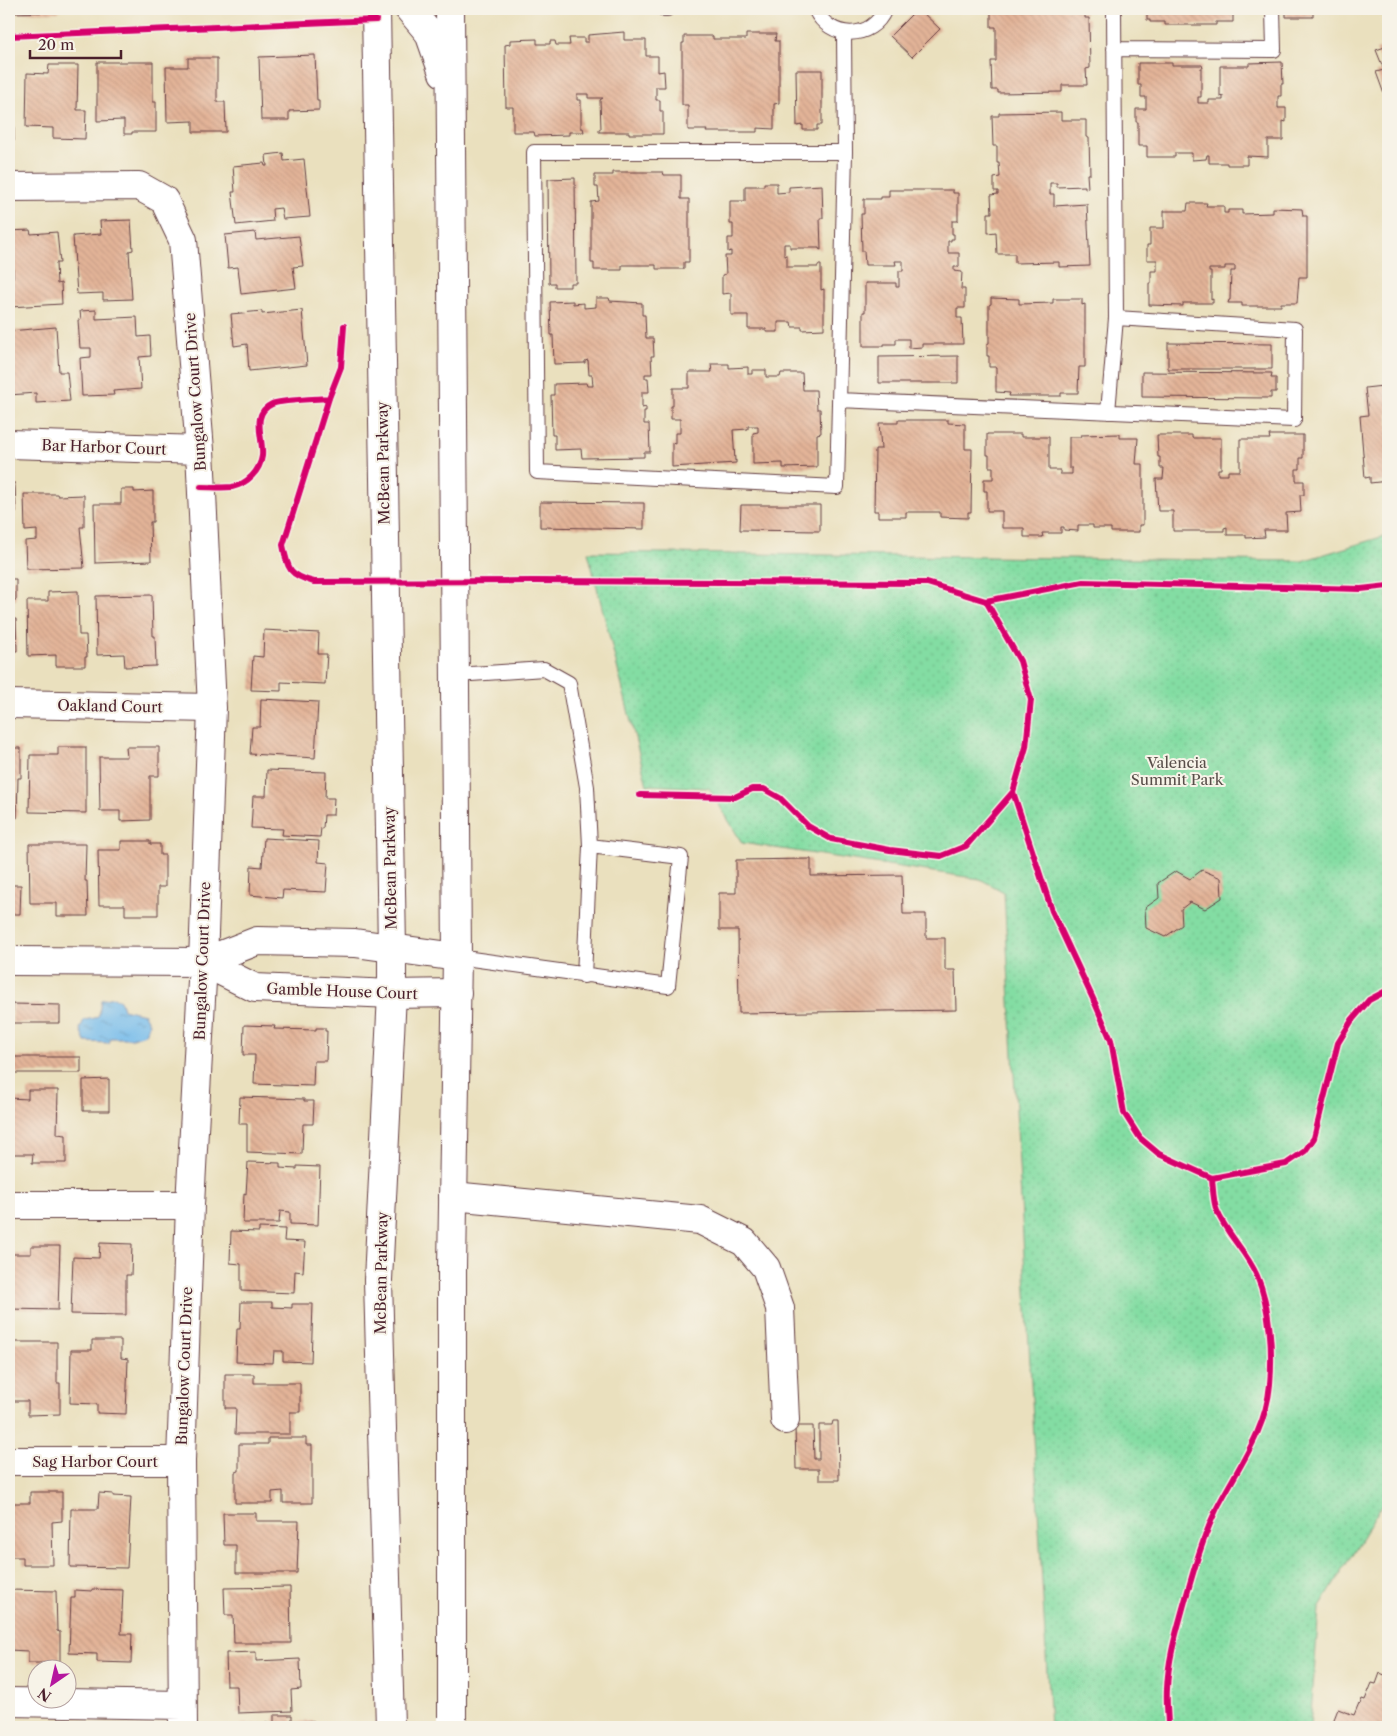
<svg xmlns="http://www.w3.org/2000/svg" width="1397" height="1736" viewBox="0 0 1397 1736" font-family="'Libre Caslon Text',serif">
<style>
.park{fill:url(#park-dots);stroke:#667e67}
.water{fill:url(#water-ripples);stroke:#5f6d8b}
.building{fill:url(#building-back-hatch)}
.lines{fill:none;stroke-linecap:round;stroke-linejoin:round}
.service-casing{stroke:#623c41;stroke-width:16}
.minor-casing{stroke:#623c41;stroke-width:30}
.secondary-casing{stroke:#623c41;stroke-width:30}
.path{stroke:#623c41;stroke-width:3;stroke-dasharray:1 4;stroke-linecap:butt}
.service{stroke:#fff;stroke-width:14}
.minor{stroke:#fff;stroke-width:28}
.secondary{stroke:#fff;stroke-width:28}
.path-bridge{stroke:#623c41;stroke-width:3;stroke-dasharray:1 4;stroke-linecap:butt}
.cycleway-casing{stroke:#f7f3e8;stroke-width:9}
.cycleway{stroke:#d6006c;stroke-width:6}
.labels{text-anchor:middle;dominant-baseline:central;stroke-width:4;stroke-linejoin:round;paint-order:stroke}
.street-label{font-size:15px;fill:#4a1f2b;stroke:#f7f3e8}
.park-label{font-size:15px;fill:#584e49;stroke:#f7f3e8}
</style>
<defs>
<pattern id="park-dots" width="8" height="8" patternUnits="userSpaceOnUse" patternTransform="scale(1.25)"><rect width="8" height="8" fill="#83dda3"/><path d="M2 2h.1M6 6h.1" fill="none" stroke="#73bd8c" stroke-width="1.8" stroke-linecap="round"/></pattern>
<pattern id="water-ripples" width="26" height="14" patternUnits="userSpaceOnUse" patternTransform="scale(1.25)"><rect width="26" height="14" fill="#74bbeb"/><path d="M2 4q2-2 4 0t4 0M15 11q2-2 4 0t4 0" fill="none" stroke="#6197bf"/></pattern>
<pattern id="building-back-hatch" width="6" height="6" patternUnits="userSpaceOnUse" patternTransform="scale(1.25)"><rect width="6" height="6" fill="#e3b498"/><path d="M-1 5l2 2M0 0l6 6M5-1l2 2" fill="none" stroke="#c49a83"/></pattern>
</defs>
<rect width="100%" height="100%" fill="#f7f3e8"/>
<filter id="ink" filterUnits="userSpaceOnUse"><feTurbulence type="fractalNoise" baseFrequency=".02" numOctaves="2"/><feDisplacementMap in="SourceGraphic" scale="10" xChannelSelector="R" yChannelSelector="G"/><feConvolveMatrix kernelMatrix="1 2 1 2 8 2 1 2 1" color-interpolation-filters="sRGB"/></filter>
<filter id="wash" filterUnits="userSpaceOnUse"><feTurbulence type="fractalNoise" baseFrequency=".0096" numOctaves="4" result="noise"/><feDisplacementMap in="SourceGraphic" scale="20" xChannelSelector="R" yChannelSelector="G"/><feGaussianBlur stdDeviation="1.12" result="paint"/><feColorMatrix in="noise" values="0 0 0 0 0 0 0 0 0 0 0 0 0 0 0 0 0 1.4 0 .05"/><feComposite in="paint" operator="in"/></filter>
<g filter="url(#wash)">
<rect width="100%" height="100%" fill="#eae0be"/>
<path class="park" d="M1388 535V1495L1319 1609 1310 1727H1050L1004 892 980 879 742 843 709 788 647 785 588 552 1302 561Z"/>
<path class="water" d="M114 997 121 1002 123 1009 144 1014 149 1023 145 1034 133 1038H111L109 1043 85 1042 80 1029 84 1020 95 1018 99 1015 101 1000Z"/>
<g id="blocks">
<path class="building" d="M9 9H59V12L9 13Z
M917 9H919L940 29 912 57 890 36Z
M991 9H1085V18H1089L1090 68 1086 69 1087 85H1062V92L998 93V90H992L991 61H996V27H991Z
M1147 9H1233V22H1216V25H1165V22H1150V20H1147Z
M1286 9H1313V17H1286Z
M624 32V40H646V56H658V72L664 71 665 87H656V100H660V111H663V134H629V132H599V129H601L600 100 603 98H588V94H577V100H581V128H583L584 132H569V135L535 136 534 132H513V107H506L505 45 510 44V40L537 39V44H550V41H555L556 45H570L569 38H584V42H588V35Z
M746 34H776L775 41H779V103L774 104V129L757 128V132H706L707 130H688V105H682V43H684V36H713V39H746Z
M1388 46V97L1386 93 1384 94 1376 72 1384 70 1376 50Z
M315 55 317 101H319V110L289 111V120H261L259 57Z
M188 58H217V102H225L226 132H193V121L167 122 166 67H188Z
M97 62H153V102H156V132H132V134H124V120L97 121Z
M1282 62 1283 84H1281V96H1278V108H1286V122L1283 121V140H1268V157L1247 156V165H1227V163H1209V155H1207L1206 159 1192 160V153H1175V157H1147V146H1138V122H1136V109H1146V97H1141V85H1138V63H1172V65H1202L1203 68H1201V97H1198V103H1209V100H1223V96L1220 97V66H1249V63Z
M49 65H78L77 110H86L85 139 53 138V128L26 127 27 73 48 74Z
M9 69H13L14 141H9Z
M796 70H822V125H817V130H803V125L797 126Z
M1061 112V120H1086V137L1089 138 1090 174H1087L1088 188 1085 189V186L1057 187V183H1050V194H1054V206L1087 204 1090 266 1059 267V262L1015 263V254H997L996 232 988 233V213H992L991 195 998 194V191H994V178L1000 177 999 163H997V146H993L992 116H999V113Z
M283 153 284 161 304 159 310 217 283 219 281 208 272 209 273 221 236 225 232 192H235L233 166 264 163 265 166H267L266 155Z
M613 172H663L664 175H681V199H689V262H684V269H656V265H622V270H594V263H591V202L599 201 598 187H595V175H613Z
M575 178 576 283H570V287H555V283H549L548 179Z
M764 183H777V193L789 192V187L822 185 823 218H820L821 250 819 249V248H790V244H784V256L787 255V267H818V265H821V290L824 289V329L802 330V327H792L791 322H778V332H766V329H748V315H731V293L722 294V275L726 274 725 256H731V251L728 252V238H733V224H730V201H745V186H764Z
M889 190H953V193H958V221H952V234H954V239H951V241H948V253H959V267H954V271L962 272 961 289H965V308H957V318H962L963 344H922V347L909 348V339H896V344H884V346H863V312H865V283H896V287H899V271H903V261H895L896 265H865L864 251H862L861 214H864V199H881V197H889Z
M1188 203H1207L1206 206H1224V213H1228V210H1242V214L1273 213V208L1302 209 1303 216H1307V277H1299L1297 303H1281V306H1242V303H1228L1229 300H1230L1231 271H1235V266H1225V269H1209V272H1211V300L1213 299V303H1183V306L1149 305V283H1151V271H1157V260H1147V245H1150V228H1164V211H1187Z
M131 220 133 250 129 251 132 299 103 300V293L77 294 73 236 101 234 100 221Z
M30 230 31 234 57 232 60 263H56L57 284 61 283 62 304 9 307V278H13V269H9V231Z
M255 232 256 240 299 236 303 266 293 267 296 288 241 294 238 267 228 268 225 235Z
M596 298H609L610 301 642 303V315H645L646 338H653L654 356H651L652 374H645V378H648L649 392H642V408L646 407V411H644V424H649L650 452H644V457L582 458 581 449 555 450V435H552L551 395H554V384L586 383 587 386H593L592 375H589L588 360 585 361V363L554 364 553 335H551L550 302 573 301V304L584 303V308L596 307Z
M991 298 1019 299V304L1053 303V299H1082V305L1085 304V367H1079L1078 393H1061V396H1009L1010 393 996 392V367H989V356H987V344L989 343V305L991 304Z
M96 310V319L137 317 138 337 150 336 151 356 139 357 141 389 113 391 114 395 82 396 80 358 91 357V348H80L78 320H81L80 311Z
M302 310 307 365 249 371 247 344 234 346 231 314 262 311V314Z
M56 327 59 372H67L70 401 36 403V393L9 395V331Z
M1168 343 1272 344V369H1168Z
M958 356V383H879V357Z
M711 364H729V368L748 367V374H752V370H766V377H780L781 373H802L803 390H816L817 409H820L821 433 817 434V467L783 468V463L753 464V433L758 432V426H748V429L733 430 735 461 736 460V463L672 467V443L675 444V433H680V419H671V406H673V388H689V372H712Z
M1142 372 1272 373 1271 378H1276V392H1271V398L1142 397Z
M1383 384H1388V481L1370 483V477L1365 478 1360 416 1368 415 1365 388 1383 386Z
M898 420H948V423L965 424V449H972L971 512H968V518L940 517V512H906V517H878V511H874L875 449H881L879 423H898Z
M987 434H1021V437H1049V470H1060V474H1072V468H1069V437H1081V435L1120 434V438H1138L1136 464H1143V525H1139V532H1111V528H1093V525H1078V531L1064 530V527H1061V533H1042L1043 537H1024V528H1002V511H987V491H984V479H993V467H989V455H987Z
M1157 435H1192V438H1221V469H1218V475H1228V471H1240V439H1270L1269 435H1303V458H1300V469H1296V481H1304V495H1300L1301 512 1286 513 1287 530H1264L1265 537 1246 538V535H1227V527L1224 528V531H1173V511H1158L1156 479H1163L1164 468H1160V457H1158Z
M9 483H15L16 512H9Z
M121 489H134V492L153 491V522H150L151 561 95 563 94 504H121Z
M24 494H57L58 496 84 495V527H80L84 568 26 569 25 541 37 540V530L25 531Z
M540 502 644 503V529L540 527Z
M741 505H820V531L740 530Z
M9 579H16V600H13V619H16L17 651H9Z
M78 591 79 635H86L87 657H85V666H56V655L28 656 27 601H48V592Z
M152 595 153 636H155L156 666 125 667 124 654 97 655 96 596Z
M264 630 319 633 318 654H327L325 684 281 682V691L251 690 253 656 263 657Z
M261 699 318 702 315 758 250 754 252 727H260Z
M58 747H86V813L29 812 30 755H58Z
M126 747H159V776H150V820L120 821V811H100L99 757H127Z
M9 748H21V778H18L17 818H9Z
M267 770 326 772 325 798H334L333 815H324L323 828H321L320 837 282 835 283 829 251 828 253 796H266Z
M264 838 319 841 318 862 328 863 326 892 283 890 282 898 250 895 251 866 262 867Z
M9 840H12L11 885H21L20 914H9Z
M121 841H150V844H160V855H165V887H158V915H125V905H99L98 850H121Z
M29 844H86L85 881H87L88 916H57V903H30Z
M811 859V876L902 875 903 914H926V938H945V970H955L956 1010 739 1013 738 930H719V893H736V860Z
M1202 870 1221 878 1222 898 1205 909 1190 902 1181 909 1182 925 1165 937 1146 928 1145 908 1159 898 1158 883 1176 871 1190 879Z
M13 1004 60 1005V1023H12Z
M244 1025 275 1026 274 1029 316 1030V1028H325V1031H327L326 1061H314L313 1086 254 1084 255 1055H243Z
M14 1057H81V1073H14Z
M109 1079V1111H83V1080Z
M28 1090H58L57 1134 66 1135V1163H32L33 1154H9V1098L28 1099Z
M240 1097 304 1099V1101H314L313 1124H303L302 1154 247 1152V1124H239Z
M248 1162 280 1163V1168L297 1169V1166L320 1167 318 1225 290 1224V1212L280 1211 279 1223H243L244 1193 246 1194Z
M259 1228 285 1229 284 1241 305 1242 303 1272 295 1271 294 1293 241 1291V1264L230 1263 231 1231 259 1232Z
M100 1243 132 1244 131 1275H126V1315L71 1314 73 1257 99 1258Z
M31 1246H60L58 1310 9 1309V1254H31Z
M241 1302H272V1307L292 1308V1304H313L311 1362 283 1361V1351H274L273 1363 236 1362 237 1329H240Z
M92 1340H121V1358L128 1359 126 1414 97 1413V1404L70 1403 71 1350H92Z
M9 1342H57V1383H60V1414L28 1415V1401H9Z
M225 1374H254V1383H300V1412H290V1434H235L236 1408H225Z
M833 1421H838L839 1480H819V1469H796L795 1426H813L814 1459H819V1425H832Z
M268 1438H306V1445H312V1503H283V1491L272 1492V1503H235V1472L239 1471V1444H268Z
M30 1492H62V1521L52 1522 53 1565H23V1557H9V1503H30Z
M99 1493 113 1494V1496L131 1497 127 1568 70 1567 71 1509H98Z
M223 1513H256V1521H299L297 1573H236V1545H224Z
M290 1587 291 1643H234L233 1615H225L224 1588Z
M92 1589 123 1590 121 1634H132L131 1663 97 1662V1654L69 1653 71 1598H75V1590L92 1591Z
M9 1590 56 1591 57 1631 60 1632V1663H28V1651L9 1650Z
M256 1652V1661L300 1659 301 1689 291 1690 292 1711 238 1713 237 1686H227L226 1653Z
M1388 1672V1727H1331L1338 1709 1354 1715 1359 1703 1360 1704 1362 1699 1365 1700 1372 1683 1376 1684 1380 1673 1387 1676Z
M274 1715H292V1722L314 1721V1727H242L241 1724 274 1723Z"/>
</g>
</g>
<g filter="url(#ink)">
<use href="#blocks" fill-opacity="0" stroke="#623c41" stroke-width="1"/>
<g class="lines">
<defs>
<path id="service" d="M664 9H667
M815 9C829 40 872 41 885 9
M844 33 845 152 837 487 537 472 534 152H845
M1114 49 1274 50 1273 9
M839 400 1294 420 1295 329 1116 318
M1108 412 1116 318 1114 9
M456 675 544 669 569 683 587 787 590 846 584 976
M457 957 668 986 681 857 590 846"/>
<path id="minor" d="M9 187 139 186 164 200 183 240 200 450 212 708 203 962 190 1205 181 1461 183 1727
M9 444 200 450
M9 704 212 708
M9 961 203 962 257 941 355 943 457 957
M203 962 255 988 392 994 457 993
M453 1196 700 1220 744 1242 766 1268 780 1308 785 1420
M9 1205H190
M9 1461H181
M9 1702 182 1705"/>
<path id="secondary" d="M376 9 392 949V994L378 1280 390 1727
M409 9 429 33 443 73
M450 9 457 957 452 1268V1727"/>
</defs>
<use href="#service" class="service-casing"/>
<use href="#minor" class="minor-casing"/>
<use href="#secondary" class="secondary-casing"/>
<path class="path" d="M9 36 348 21
M231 487C288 474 239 420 271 404 279 400 317 399 329 398
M314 582C289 575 288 570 283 545L329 398 341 367 344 326
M640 795 735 797 752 789H764L780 798 808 826 831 839 890 850 941 856 966 846 1013 792"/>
<use href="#service" class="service"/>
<use href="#minor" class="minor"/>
<use href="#secondary" class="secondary"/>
<path class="path-bridge" d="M314 582 533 581"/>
<defs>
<path id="cycleway" d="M9 36 376 20
M344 326 341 367 329 398 283 545C288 570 289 575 314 582L533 581 927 583 986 601 1083 582 1361 589 1388 586
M201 487C211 487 222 488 232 487 247 484 260 471 262 456 264 438 250 414 272 404 280 400 317 399 329 398
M986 601 1020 661 1031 700 1026 747 1013 792 1052 911 1095 1003 1111 1040 1124 1113 1140 1138 1159 1154 1212 1178
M640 795 735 797 752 789H764L780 798 808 826 831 839 890 850 941 856 966 846 1013 792
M1168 1727C1168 1715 1166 1702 1167 1689 1168 1659 1177 1630 1185 1601 1194 1569 1203 1537 1217 1508 1238 1467 1266 1432 1270 1384 1273 1351 1270 1306 1257 1276 1247 1252 1227 1235 1217 1211 1213 1202 1213 1188 1212 1178L1286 1164 1305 1151 1314 1138 1338 1043 1352 1020 1369 1000 1388 990"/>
</defs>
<use href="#cycleway" class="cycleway-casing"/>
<use href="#cycleway" class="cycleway"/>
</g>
</g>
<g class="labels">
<g class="street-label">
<text transform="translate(195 392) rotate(-94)">Bungalow Court Drive</text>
<text transform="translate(104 447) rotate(2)">Bar Harbor Court</text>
<text transform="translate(383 463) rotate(-91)">McBean Parkway</text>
<text transform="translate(110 706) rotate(1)">Oakland Court</text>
<text transform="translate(390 868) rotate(-91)">McBean Parkway</text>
<text transform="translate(202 961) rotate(-88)">Bungalow Court Drive</text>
<text transform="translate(342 991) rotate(2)">Gamble House Court</text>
<text transform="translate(381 1273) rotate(-89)">McBean Parkway</text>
<text transform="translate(184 1366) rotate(-88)">Bungalow Court Drive</text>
<text x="95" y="1461">Sag Harbor Court</text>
</g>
<g class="park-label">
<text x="1177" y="762">Valencia<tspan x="1177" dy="17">Summit Park</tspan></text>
</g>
</g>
<rect width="1397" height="1736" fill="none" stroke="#f7f3e8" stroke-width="30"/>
<g transform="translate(52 1684) rotate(214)"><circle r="24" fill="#f7f3e8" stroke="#b29e9c"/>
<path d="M0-4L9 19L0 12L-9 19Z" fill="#b5179e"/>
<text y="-8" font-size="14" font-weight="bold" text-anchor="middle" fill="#4a1f2b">N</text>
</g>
<path d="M30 50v8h91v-8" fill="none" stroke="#4a1f2b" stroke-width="2.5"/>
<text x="38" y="50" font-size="15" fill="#4a1f2b" stroke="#f7f3e8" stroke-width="4" paint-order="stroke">20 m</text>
</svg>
